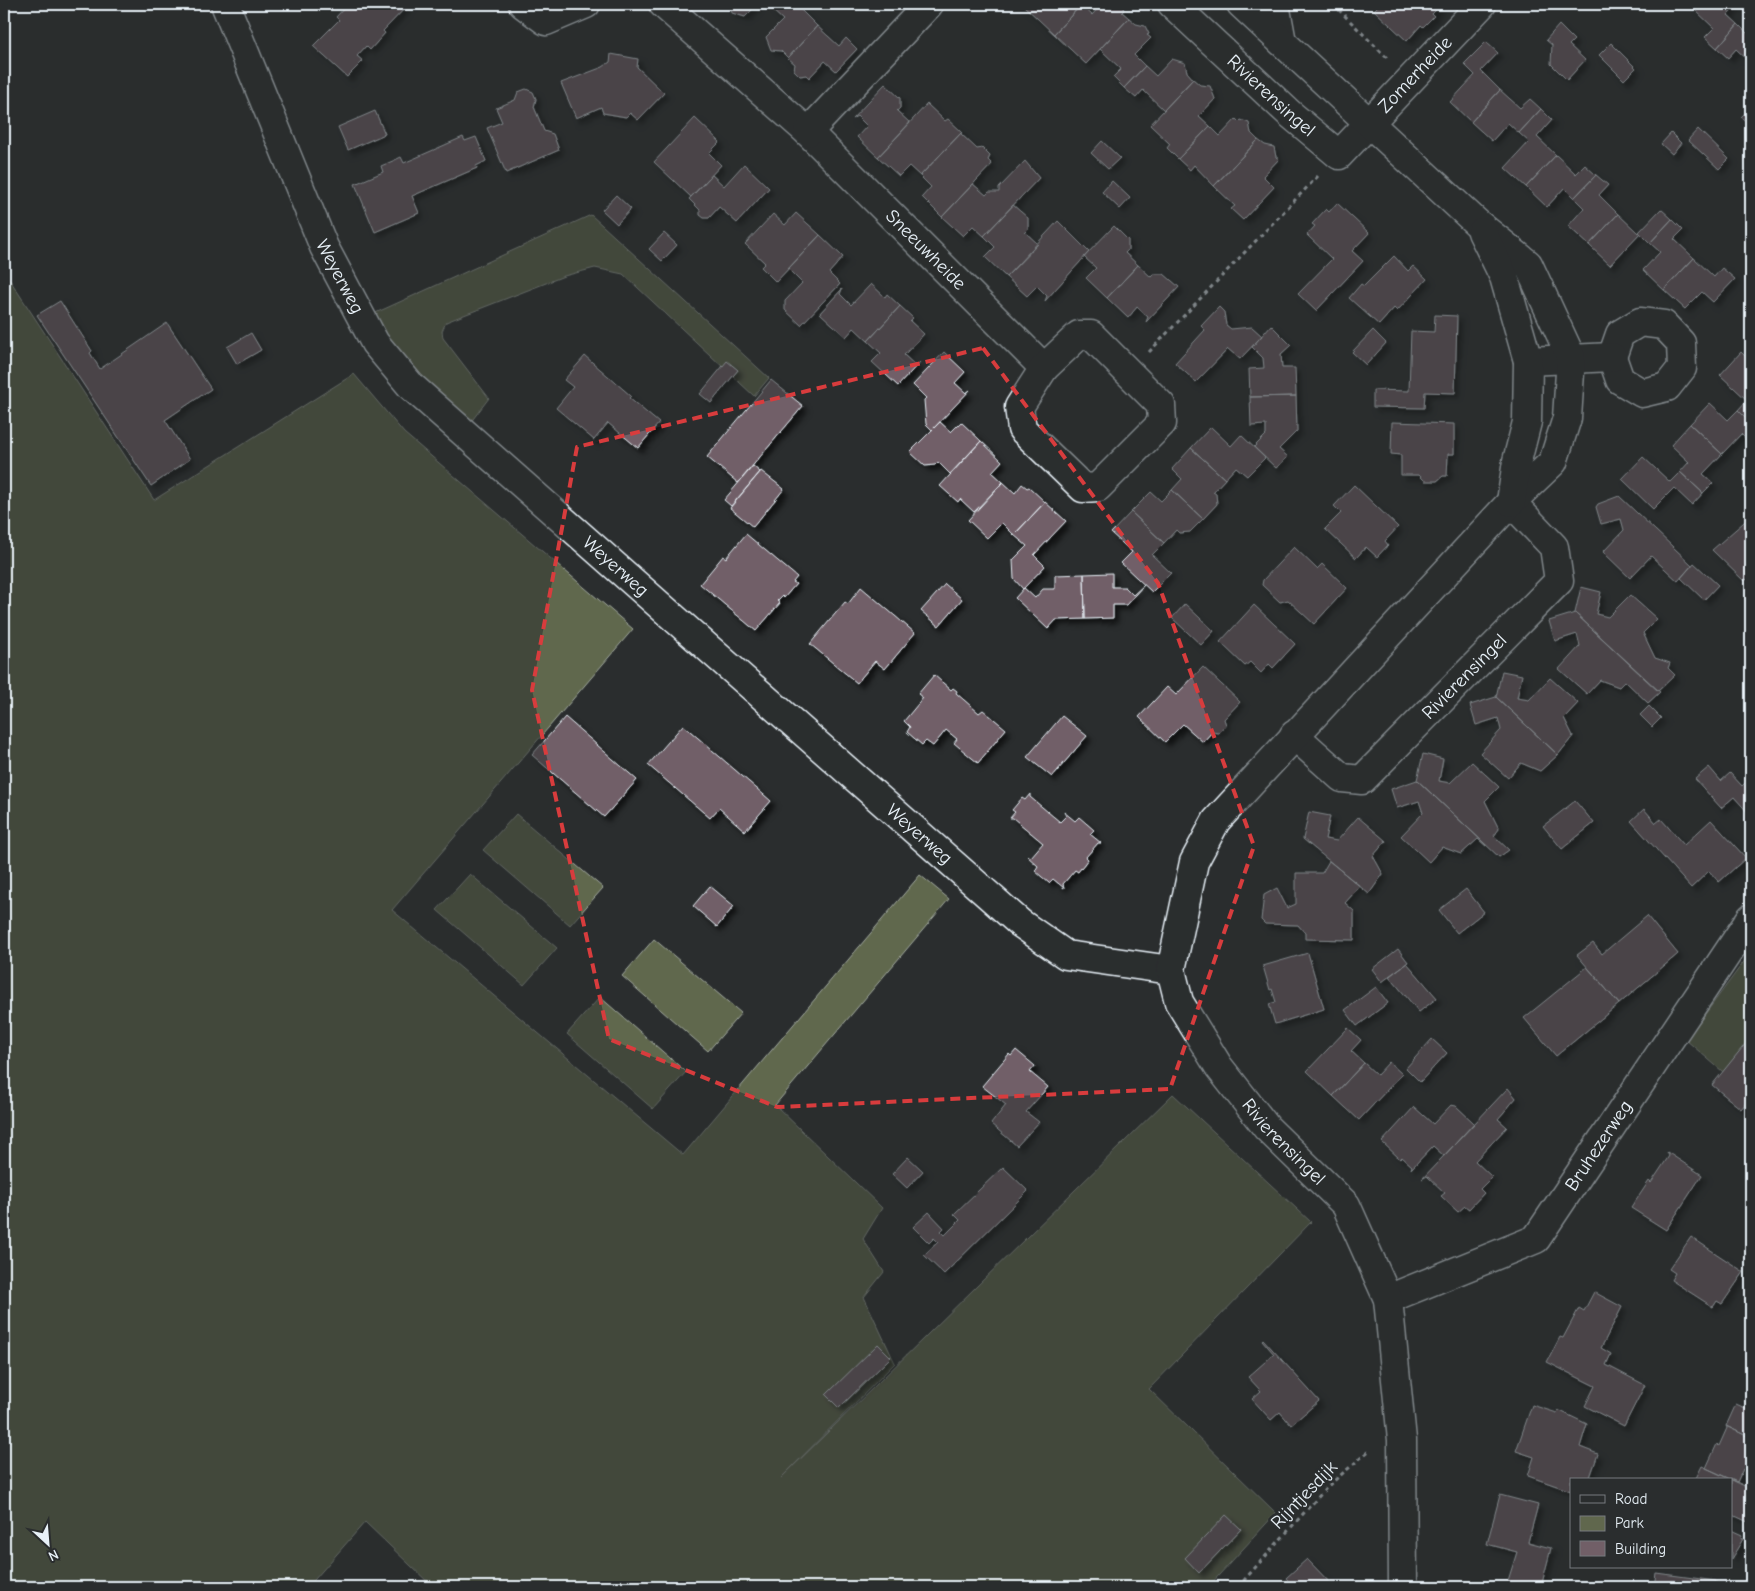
<svg xmlns="http://www.w3.org/2000/svg" width="1755" height="1591" viewBox="0 0 1755 1591" font-family="'Comic Neue',sans-serif">
<style>
.green{fill:#60674d;stroke:#a4aca2}
.building{fill:#715f67;stroke:#e8f1f8;filter:url(#shadow)}
.lines{fill:none;stroke-linecap:round;stroke-linejoin:round}
.minor-casing{stroke:#e8f1f8;stroke-width:31}
.tertiary-casing{stroke:#e8f1f8;stroke-width:31}
.path{stroke:#e8f1f8;stroke-width:3;stroke-dasharray:4 4;stroke-linecap:butt}
.minor{stroke:#2a2d2e;stroke-width:28}
.tertiary{stroke:#2a2d2e;stroke-width:28}
.marked{fill:none;stroke:#d83c3d;stroke-width:4;stroke-dasharray:10 6;stroke-linejoin:round}
.labels{text-anchor:middle;dominant-baseline:central;stroke-width:5;stroke-linejoin:round;paint-order:stroke}
.street-label{font-size:19px;fill:#e8f1f8;stroke:#2a2d2e}
</style>
<defs>
<filter id="shadow"><feDropShadow dx="4.5" dy="4.5" stdDeviation="2.5" flood-color="#0009"/></filter>
</defs>
<rect width="100%" height="100%" fill="#2a2d2e"/>
<filter id="ink" filterUnits="userSpaceOnUse"><feTurbulence type="fractalNoise" baseFrequency=".02" numOctaves="2"/><feDisplacementMap in="SourceGraphic" scale="10" xChannelSelector="R" yChannelSelector="G"/><feConvolveMatrix kernelMatrix="1 2 1 2 8 2 1 2 1" color-interpolation-filters="sRGB"/></filter>
<g filter="url(#ink)">
<path class="green" d="M591 215 769 378 754 396 623 274 595 268 564 276 446 322 442 331 443 338 489 398 470 423 414 372 371 315Z
M4 271 154 500 354 374 404 433 633 629 392 910 683 1155 920 875 949 899 775 1105 882 1208 863 1239 884 1272 864 1297 895 1363 780 1479 1173 1094 1311 1222 1149 1389 1276 1513 1208 1587H433L365 1522 308 1587H4Z
M516 814 603 888 570 925 483 850Z
M470 874 557 948 524 985 437 910Z
M654 939 741 1013 708 1051 622 976Z
M1751 952V1096L1686 1040Z
M600 997 686 1072 653 1109 567 1034Z"/>
<path class="building" d="M348 4H409L383 31 385 33 370 50 366 46 357 56 363 61 347 77 313 46 339 20 336 17Z
M729 4H758L745 17 732 13Z
M778 4H799L797 6 817 26 788 58 781 51 771 50 766 37 783 20 772 10Z
M1022 4H1080L1081 5 1054 34Z
M1102 4H1121L1124 10 1122 12 1129 18 1086 64 1054 34 1081 5 1092 15Z
M1380 4H1442L1432 14 1434 16 1423 27 1421 25 1407 41 1374 10Z
M1699 4H1738L1728 15 1738 24 1717 48 1705 37 1714 28 1694 9Z
M1129 18 1136 24 1145 26 1149 34 1147 35 1151 38 1134 55 1145 66 1124 88 1113 77 1121 69 1100 49Z
M1738 24 1748 34 1751 31V63L1736 49 1728 58 1717 48Z
M1559 25 1574 40 1569 45 1585 60 1567 80 1551 64 1552 45 1546 40Z
M817 26 839 46 846 38 857 49 836 71 825 61 809 78 806 75 800 76 794 70 795 64 788 58Z
M1486 42 1498 53 1481 71 1500 90 1471 122 1450 102 1475 75 1464 64Z
M1611 43 1636 68 1624 80 1599 55Z
M611 54 638 59 637 67 664 93 638 120 630 113 626 117 603 113 601 107 576 118 561 83 603 67 610 62Z
M1172 59 1185 63 1187 72 1193 79 1164 110 1143 90 1136 98 1124 88 1145 66 1156 76Z
M1193 79 1200 85 1210 86 1215 99 1199 116 1210 126 1178 159 1167 148 1170 144 1150 125Z
M885 84 900 98V108L897 111 910 123 878 157 857 137 867 126 857 116 852 119Z
M526 89 533 92 536 99 534 107 544 131 553 134 559 150 506 173 487 128 502 122 496 108 515 100 518 92Z
M1500 90 1520 108 1530 99 1541 109 1519 133 1508 123 1492 141 1471 122Z
M927 104 945 121 948 119 962 132 920 176 909 166 899 176 878 157Z
M1751 107V126L1741 117Z
M1541 109 1552 120 1537 137 1556 155 1526 187 1505 168 1529 142 1519 133Z
M375 111 385 134 348 150 338 127Z
M695 118 720 142 709 153 721 165 691 197 654 162Z
M1236 119 1239 122 1241 120 1249 123 1251 133 1258 140 1214 186 1194 165 1190 170 1178 159 1210 126 1220 136Z
M1698 129 1729 159 1719 169 1688 140Z
M962 132 961 134 977 149 982 148 990 156 988 160 992 164 942 217 922 197 931 187 920 176Z
M1671 133 1681 143 1672 154 1661 144Z
M463 137 465 141 476 137 486 161 476 166 477 168 412 196 419 213 375 232 355 184 383 172 381 166 395 160 401 157 404 163Z
M1258 140 1265 145 1274 147 1276 157 1279 159 1263 176 1274 187 1243 220 1231 209 1235 206 1214 186Z
M1102 141 1120 158 1108 169 1091 153Z
M1556 155 1576 174 1585 165 1596 175 1574 198 1564 188 1547 207 1526 187Z
M1025 161 1039 178 984 236 973 226 963 236 942 217 973 184 986 195 989 192H999V188Z
M744 164 769 188 737 223 719 207 709 218H704L700 215V210L689 199 712 175 724 186Z
M1596 175 1608 185 1599 195 1618 214 1589 245 1568 226 1584 208 1574 198Z
M1112 181 1130 198 1120 209 1102 192Z
M616 195 631 209 617 224 602 210Z
M1337 203 1369 233 1352 251 1363 261 1316 311 1298 294 1332 259 1307 235 1315 226 1312 224 1326 209 1329 212Z
M1013 205 1028 218V229L1025 232 1038 244 1006 277 985 257 995 247 984 236Z
M1661 209 1672 219 1650 243 1640 233 1610 265 1589 245 1618 214 1638 233Z
M796 213 820 235 776 282 761 267 765 263 745 244 773 214 785 225Z
M1672 219 1683 230 1674 239 1694 258 1664 290 1643 270 1660 252 1650 243Z
M1058 221 1089 252 1045 301 1047 296 1037 286 1027 296 1006 277Z
M1114 226 1128 240V250L1125 253 1138 265 1107 298 1086 278 1096 268 1084 257Z
M664 233 677 245 662 261 649 249Z
M820 235 843 257 829 273 840 284 801 325 785 310V301L802 283 788 269Z
M1394 256 1408 271 1413 266 1427 279 1397 311 1394 308 1379 325 1349 298 1361 284 1364 286Z
M1694 258 1714 277 1722 268 1735 279 1713 302 1702 292 1685 309 1664 290Z
M1138 265 1151 277 1154 274H1164L1179 287 1146 322 1148 317 1137 307 1128 318 1107 298Z
M871 284 885 297 887 294 900 306 868 341 854 328 846 337 820 313 842 289 840 294 851 305Z
M60 301 92 351 90 353 100 369 167 323 211 389 165 420 190 459 151 486 37 315Z
M900 306 913 318 910 321 924 334 904 355 916 366 920 362 898 386 872 362 881 353 868 341Z
M1219 307 1224 312 1226 325 1231 329 1252 327 1262 336 1240 359 1228 349 1196 382 1175 363 1205 330 1201 326Z
M1435 315 1457 316 1455 393 1425 392 1424 408 1373 407V390L1409 391 1411 331 1434 332Z
M1271 325 1291 345 1281 354 1282 368H1295L1296 396 1250 397 1249 369 1264 368 1263 358 1252 347Z
M1373 330 1386 343 1366 365 1352 352Z
M251 333 261 350 237 364 227 347Z
M944 352 965 372 955 383 966 393 970 390 932 430 926 424 924 400 926 398 913 385Z
M1741 352 1751 362V423L1738 410 1747 400 1720 375Z
M585 356 631 396 629 398 659 423 638 448 608 423 594 440 556 408 573 387 564 380Z
M727 361 738 370 711 403 700 394Z
M771 380 803 406 738 483 707 457Z
M1296 396 1297 431 1279 449 1288 457 1276 468 1254 447 1266 435V425L1251 426 1250 397Z
M1710 403 1728 420 1738 410 1751 423 1750 443 1741 434 1722 454 1690 424Z
M940 422 951 432 961 422 981 441 950 474 938 462 935 465 925 466 910 452Z
M1392 422 1454 424V454H1448L1447 476H1443L1437 481H1425L1419 475H1401V455L1391 454Z
M1690 424 1722 454 1703 474 1713 483 1703 493 1680 472 1689 462 1671 445Z
M1211 427 1231 446 1241 435 1265 458 1247 476 1236 467 1225 479 1191 448Z
M981 441 1002 461 992 472 1003 482 974 512 960 499 958 502 940 486Z
M1191 448 1225 479 1213 492 1216 494 1217 504 1203 519 1172 490 1182 479 1172 469Z
M1643 457 1670 482 1680 472 1703 493 1692 505 1674 488 1653 509 1622 479Z
M753 466 760 472 731 506 724 500Z
M761 471 784 489 753 527 730 508Z
M1003 482 1015 493 1022 484 1027 488 1029 487 1045 502 1014 535 1002 523 987 538 968 520Z
M1354 485 1398 527 1385 541 1388 545 1377 557 1366 547 1356 558 1325 529 1341 513 1334 506Z
M1172 490 1203 519 1190 532 1179 533 1176 530 1164 543 1131 512 1151 492 1161 501Z
M1619 496 1692 565 1678 581 1651 556 1630 578 1603 552 1624 530 1621 519 1601 524 1596 507 1598 504Z
M1045 502 1066 521 1034 555 1045 566 1023 589 1014 579 1013 560 1027 546 1014 535Z
M1131 512 1164 543 1152 555 1171 573 1152 592 1121 563 1132 552 1111 533Z
M1751 516V584L1746 579 1744 581 1712 550Z
M746 534 797 577 793 582 796 584 784 598 782 596 777 601 780 603 756 631 700 584 723 556 726 558Z
M1294 547 1317 569 1322 564 1347 588 1314 624 1288 600 1280 602 1262 585 1263 580Z
M1694 563 1718 585 1704 600 1681 578Z
M1112 573V587H1125L1133 595 1144 585 1126 605H1113V618L1085 619 1084 574Z
M1084 574 1085 619 1056 620 1048 629 1015 598 1024 588 1035 598 1043 589H1055V575Z
M945 584 962 599 939 626 921 611Z
M861 587 915 633 885 669 875 661 857 683 810 644 845 602 848 604Z
M1581 587 1601 592 1596 614 1608 617 1630 595 1657 619 1643 633 1655 658 1670 663 1668 668 1675 675 1658 691 1575 613Z
M1185 604 1214 631 1201 645 1172 618Z
M1254 605 1295 644 1273 668 1269 664 1261 673 1250 662 1245 666 1220 642Z
M1575 613 1660 692 1648 703 1625 681 1619 687 1600 680 1587 694 1559 669 1580 646 1577 634 1555 641 1549 621Z
M1203 667 1240 702 1224 719 1226 725 1219 733 1212 732 1203 742 1183 724 1165 742 1139 717 1167 687 1176 695Z
M1502 671 1522 675 1517 698 1529 700 1550 678 1578 703 1564 718 1573 736 1558 755 1496 697Z
M934 675 951 690 953 688 957 691 956 693 979 713 983 710 1006 729 978 763 954 743 957 739 946 730 933 746 926 741 922 745 907 732 910 727 904 721 923 698 918 694Z
M1496 697 1558 755 1540 771 1521 763 1508 778 1480 753 1501 730 1498 718 1476 725 1470 705Z
M1649 706 1661 718 1652 727 1640 715Z
M1062 716 1087 736 1052 777 1027 757Z
M565 717 637 780 604 817 532 755Z
M683 725 771 801 745 831 719 808 710 818 648 765Z
M1423 754 1443 759 1439 781 1450 783 1472 762 1499 787 1485 801 1499 829 1494 836 1509 850 1499 857 1417 780Z
M1709 767 1721 781 1730 773 1742 786 1751 777V816L1734 797 1721 808 1695 779Z
M1417 780 1486 845V846L1478 839 1461 854 1442 847 1429 862 1401 836 1423 813 1419 801 1397 808 1391 789Z
M1030 794V797L1060 822 1066 816 1064 812 1075 821 1079 817 1094 830 1090 834 1101 843H1098L1086 857 1088 859 1078 872 1075 870 1063 884 1064 888 1053 879 1049 883 1035 871 1038 866 1027 856 1031 857 1043 843 1013 818H1010L1015 812 1012 810 1022 798 1025 800Z
M1575 801 1594 823 1562 849 1543 826Z
M1644 809 1656 823 1661 819 1684 845 1711 820 1746 858 1719 882 1709 871 1691 888 1631 821Z
M1309 812 1330 816 1325 839 1337 841 1358 817 1386 841 1373 856 1383 874 1369 894 1303 839Z
M1329 861 1360 886 1345 903 1354 911V940L1305 939V933L1298 925 1265 924 1261 920 1264 895 1277 888 1287 908 1296 904V873H1322Z
M710 886 734 906 717 927 693 906Z
M1466 889 1484 912 1457 933 1439 910Z
M1647 916 1678 954 1619 1004 1577 955 1593 943 1602 954Z
M1398 949 1408 962 1382 982 1372 969Z
M1308 953 1324 1009 1275 1024 1269 1004 1276 1002 1272 989 1270 990 1263 966Z
M1407 963 1437 998 1419 1012 1389 976Z
M1587 967 1619 1004 1556 1056 1524 1018Z
M1376 987 1388 1003 1357 1026 1345 1010Z
M1348 1028 1361 1040 1351 1051 1364 1063 1333 1096 1307 1071Z
M1751 1037V1097L1741 1109 1712 1085Z
M1432 1039 1447 1053 1420 1082 1406 1068Z
M1016 1050 1035 1066 1030 1072 1048 1087 1026 1112 1039 1122 1017 1146 991 1124 1006 1105 982 1086 1009 1054 1011 1056Z
M1389 1062 1402 1074 1359 1120 1333 1096 1364 1063 1377 1075Z
M1508 1088 1516 1098 1498 1119 1507 1127 1475 1161 1492 1177 1480 1189 1484 1193 1469 1209 1465 1206 1458 1212 1441 1196 1445 1193 1427 1176 1422 1179Z
M1451 1105 1456 1106 1474 1123 1444 1156 1433 1146 1411 1169 1412 1166 1402 1157 1400 1159 1382 1142 1414 1107 1433 1124Z
M1667 1152 1702 1175 1666 1230 1631 1208 1649 1181 1651 1183 1669 1156Z
M908 1157 923 1171 907 1188 892 1174Z
M1003 1167 1028 1191 944 1274 924 1255 938 1242 934 1238 929 1243 913 1227 929 1212 944 1228 941 1231 945 1235 960 1220 954 1214Z
M1691 1237 1744 1272 1722 1304 1717 1301 1713 1307 1671 1280 1675 1273 1669 1269Z
M1594 1292 1622 1307 1601 1348 1611 1354 1606 1365 1645 1385 1624 1426 1585 1406 1595 1386 1547 1362 1560 1337 1563 1338 1579 1308 1584 1311Z
M1263 1339 1319 1401 1291 1425 1280 1412 1271 1420 1252 1399 1261 1391 1248 1377 1274 1354 1262 1340Z
M878 1344 891 1357 839 1408 826 1395Z
M1751 1396V1438L1726 1426 1736 1404 1745 1408Z
M1532 1405 1557 1413 1558 1410 1587 1424 1580 1447 1598 1454 1589 1480H1571V1491L1528 1476 1534 1457 1516 1451Z
M1726 1426 1751 1438V1473L1743 1469 1737 1482 1706 1468 1717 1444 1719 1446 1727 1428Z
M1702 1466 1751 1489V1515L1748 1522 1731 1514V1480H1695Z
M1500 1495 1538 1505 1528 1542 1551 1548 1541 1587H1506L1517 1552 1487 1544Z
M1226 1515 1241 1529 1199 1573 1185 1558Z
M1731 1530 1742 1535 1741 1539H1743L1731 1559Z
M1307 1559 1334 1587H1294L1286 1578Z
M1656 1573 1716 1581 1715 1587H1654Z"/>
<g class="lines">
<defs>
<g id="minor">
<path id="s1" d="M225 4 324 247 375 343 411 386 1020 923 1066 955 1171 970"/>
<path d="M523 4 546 21 586 4"/>
<path id="s2" d="M663 4 808 132 1044 368"/>
<path id="s3" d="M1172 4 1289 113 1339 155 1482 4"/>
<path d="M1275 4 1282 42"/>
<path d="M808 132 929 4"/>
<path d="M1640 322 1664 325 1681 343 1682 368 1667 387 1642 393 1620 380 1612 357 1620 334Z"/>
<path d="M1079 335H1091L1161 405 1162 423 1098 487 1083 488 1022 429 1019 407 1044 368Z"/>
<path d="M1528 361 1612 357"/>
<path id="s4" d="M1294 735 1342 778 1362 780 1559 581 1554 547 1511 502"/>
<path id="s5" d="M1388 1299 1536 1239 1751 918"/>
</g>
<g id="tertiary">
<path id="s6" d="M1241 4 1477 223 1528 264 1571 357 1567 418 1553 462 1511 502 1216 821 1194 862 1171 970 1179 1002 1219 1067 1267 1128 1346 1205 1388 1299 1402 1440 1403 1587"/>
<path d="M1482 232 1504 277 1528 361 1527 422 1517 461 1511 502"/>
</g>
</defs>
<use href="#minor" class="minor-casing"/>
<use href="#tertiary" class="tertiary-casing"/>
<path class="path" d="M1333 4 1387 58
M1149 352 1318 176
M1238 1587 1328 1486 1371 1449"/>
<use href="#minor" class="minor"/>
<use href="#tertiary" class="tertiary"/>
</g>
</g>
<path d="M0 0H1755V1591H0ZM983 348 1158 583 1254 846 1170 1089 777 1107 609 1039 532 690 577 447Z" fill="#2a2d2e" fill-opacity=".55" fill-rule="evenodd"/>
<path class="marked" d="M983 348 1158 583 1254 846 1170 1089 777 1107 609 1039 532 690 577 447Z"/>
<g class="labels">
<g class="street-label">
<text stroke="none"><textPath href="#s3" startOffset="336">Zomerheide</textPath></text>
<text stroke="none"><textPath href="#s3" startOffset="135">Rivierensingel</textPath></text>
<text stroke="none"><textPath href="#s2" startOffset="360">Sneeuwheide</textPath></text>
<text stroke="none"><textPath href="#s1" startOffset="296">Weyerweg</textPath></text>
<text stroke="none"><textPath href="#s1" startOffset="700">Weyerweg</textPath></text>
<text stroke="none"><textPath href="#s4" startOffset="230">Rivierensingel</textPath></text>
<text stroke="none"><textPath href="#s1" startOffset="1105">Weyerweg</textPath></text>
<text stroke="none"><textPath href="#s6" startOffset="1455">Rivierensingel</textPath></text>
<text stroke="none"><textPath href="#s5" startOffset="272">Bruhezerweg</textPath></text>
<text transform="translate(1304 1495) rotate(-46)">Rijntjesdijk</text>
</g>
</g>
<rect width="1755" height="1591" fill="none" stroke="#2a2d2e" stroke-width="20"/>
<rect x="10" y="10" width="1735" height="1571" fill="none" stroke="#e8f1f8" stroke-width="2" filter="url(#ink)"/>
<rect x="1570" y="1478" width="162" height="90" fill="#2a2d2e" stroke="#767b7f"/>
<rect x="1580" y="1495" width="25" height="8" fill="#2a2d2e" stroke="#767b7f"/>
<text x="1615" y="1504" font-size="15" fill="#e8f1f8">Road</text>
<rect x="1580" y="1516" width="25" height="15" fill="#60674d" stroke="#767b7f"/>
<text x="1615" y="1528" font-size="15" fill="#e8f1f8">Park</text>
<rect x="1580" y="1541" width="25" height="15" fill="#715f67" stroke="#767b7f"/>
<text x="1615" y="1554" font-size="15" fill="#e8f1f8">Building</text>
<g transform="translate(48 1544) rotate(154)" stroke="#2a2d2e" stroke-width="4" paint-order="stroke">
<path d="M0-4L9 19L0 12L-9 19Z" fill="#e8f1f8"/>
<text y="-8" font-size="14" font-weight="bold" text-anchor="middle" fill="#e8f1f8">N</text>
</g>
</svg>
